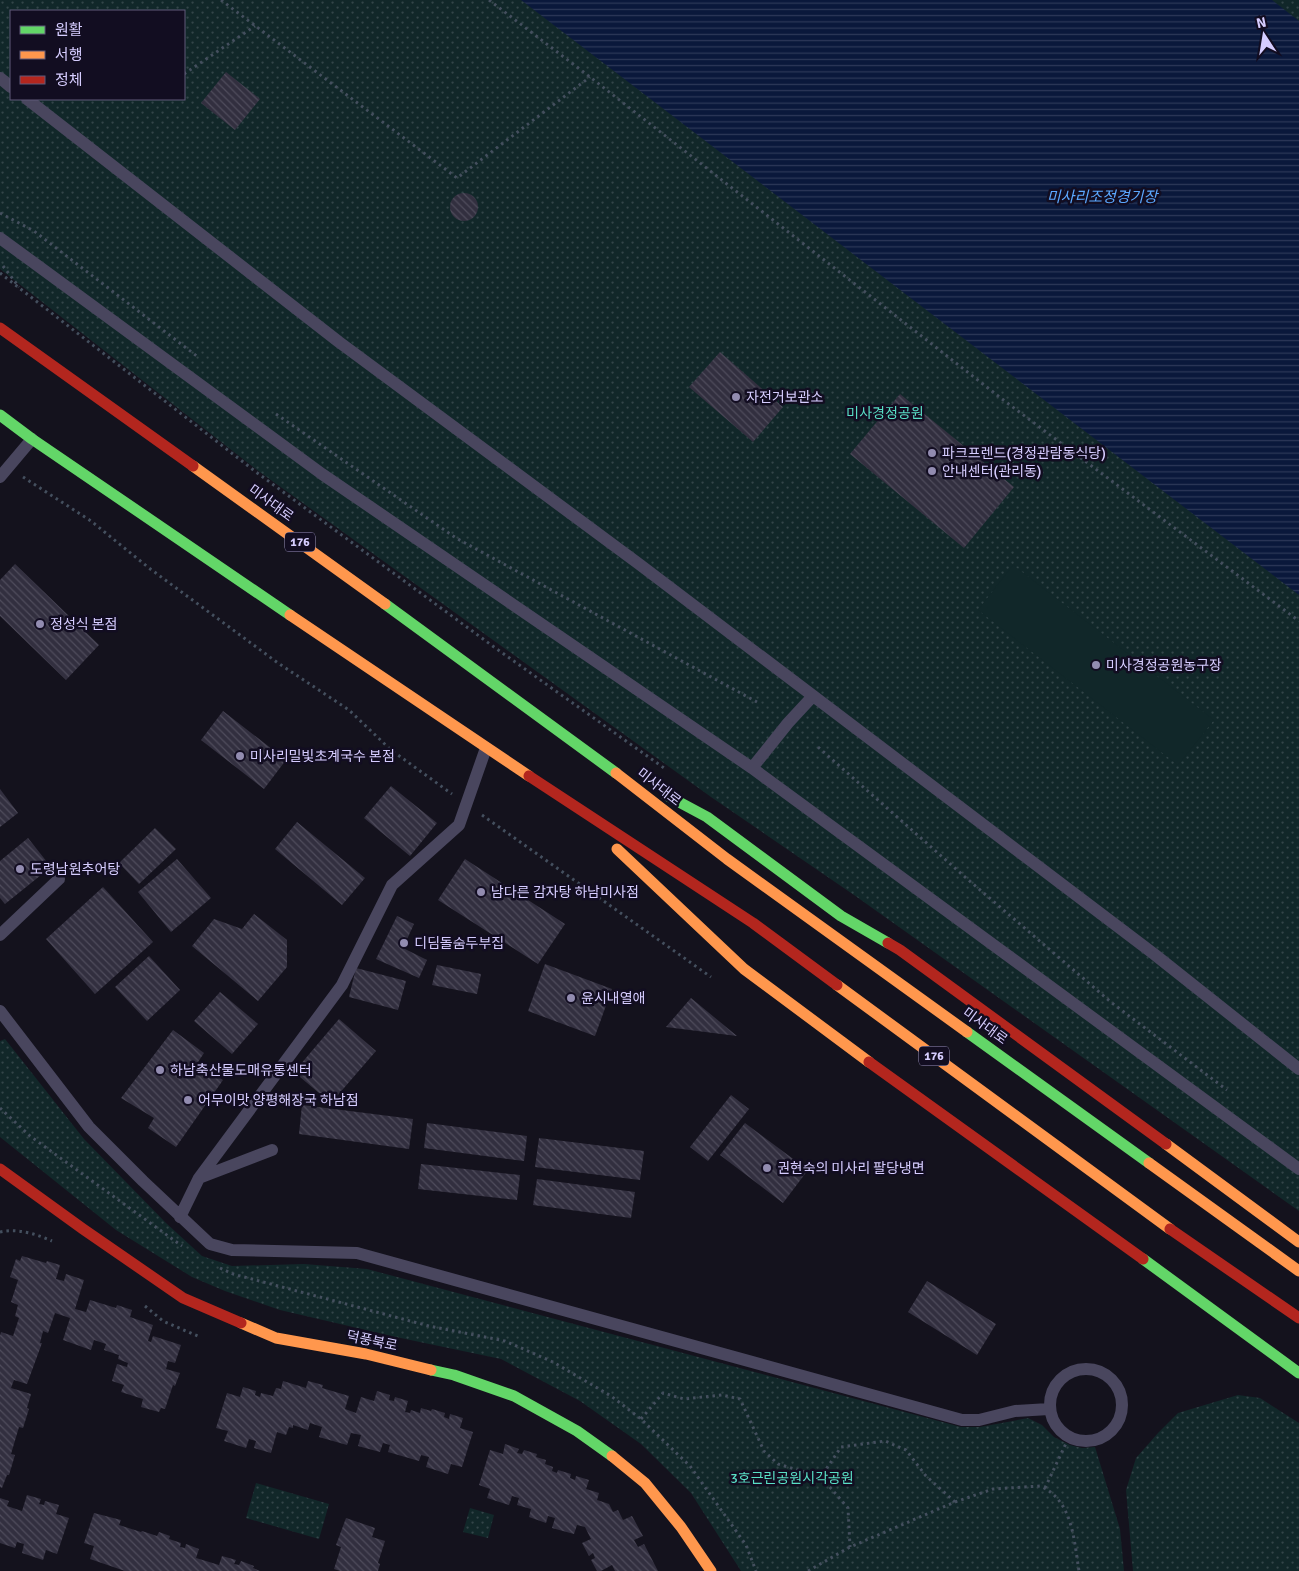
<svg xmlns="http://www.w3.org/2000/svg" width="1299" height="1571" viewBox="0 0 1299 1571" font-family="Signika,'Noto Sans KR',sans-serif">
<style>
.grass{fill:url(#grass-dots);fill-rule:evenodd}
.garden{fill:#112729}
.water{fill:url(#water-rules)}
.building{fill:url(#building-back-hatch)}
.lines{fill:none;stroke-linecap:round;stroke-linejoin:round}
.path{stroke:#444f5e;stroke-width:3;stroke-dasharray:2.5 4;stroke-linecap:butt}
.lane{stroke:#49465e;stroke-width:12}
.fast{stroke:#63d668;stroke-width:11}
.slow{stroke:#ff974d;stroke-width:11}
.jam{stroke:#b3261e;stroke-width:11}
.poi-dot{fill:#928cb0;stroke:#120d21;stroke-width:2}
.labels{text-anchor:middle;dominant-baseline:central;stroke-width:5;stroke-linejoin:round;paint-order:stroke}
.shield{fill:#120d21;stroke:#9b93bc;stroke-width:1}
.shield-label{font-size:12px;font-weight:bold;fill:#d6cdff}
.poi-label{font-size:14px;fill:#d6cdff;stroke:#120d21;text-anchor:start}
.park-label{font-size:14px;fill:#59dfc6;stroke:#120d21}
.street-label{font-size:14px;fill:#d6cdff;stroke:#120d21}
.water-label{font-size:15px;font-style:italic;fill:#5ba8ff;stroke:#120d21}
</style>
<defs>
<pattern id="grass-dots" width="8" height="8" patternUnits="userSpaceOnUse" patternTransform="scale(1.25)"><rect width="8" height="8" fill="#112729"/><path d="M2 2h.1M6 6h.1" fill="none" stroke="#334549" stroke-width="1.8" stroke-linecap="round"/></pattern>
<pattern id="water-rules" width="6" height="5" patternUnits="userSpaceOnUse" patternTransform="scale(1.25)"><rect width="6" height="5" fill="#0a183b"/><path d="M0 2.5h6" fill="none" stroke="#2d3858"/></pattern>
<pattern id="building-back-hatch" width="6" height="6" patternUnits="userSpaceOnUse" patternTransform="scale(1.25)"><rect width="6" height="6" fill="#322f3f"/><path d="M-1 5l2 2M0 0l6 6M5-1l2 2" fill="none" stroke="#4f4c5c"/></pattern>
</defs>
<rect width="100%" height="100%" fill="#14121d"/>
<path class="grass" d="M0 0H1299V1211L854 895 711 797 257 470 0 269ZM11 11H184V99H11Z
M5 1039 84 1139 166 1223 202 1256 232 1266 304 1264 367 1269 961 1427H980L1028 1418 1042 1425 1054 1437 1070 1445 1082 1448 1095 1447 1120 1529 1124 1571H741L691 1493 641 1444 580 1401 501 1359 396 1337 280 1310 225 1291 192 1277 116 1230 0 1137V1041Z
M1238 1395 1260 1398 1299 1423V1571H1133L1126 1490 1136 1458 1158 1433 1178 1413Z
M256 1483 329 1504 319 1539 246 1518Z
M470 1508 494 1515 488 1538 463 1532Z"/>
<path class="garden" d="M1013 565 1214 720 1178 765 978 610Z"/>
<path class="water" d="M521 0H1272L1299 21V595Z"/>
<path class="building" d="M226 72 260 99 235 130 201 103Z
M450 207a14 14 0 1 1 28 0a14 14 0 1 1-28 0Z
M720 352 783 407 753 442 689 387Z
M900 394 1014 487 964 548 850 454Z
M15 564 99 645 66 680 0 616V580Z
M223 711 286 760 264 789 201 740Z
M391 786 437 823 410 856 364 818Z
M0 789 18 813 0 827Z
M297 822 365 878 342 905 275 849Z
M155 828 176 849 139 884 119 863Z
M28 838 51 867 5 904 0 898V861Z
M177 859 211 898 171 932 138 892Z
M465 859 565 924 538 964 438 900Z
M103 887 153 942 95 994 46 939Z
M254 914 287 940V967L258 1001 192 946 214 919 242 929Z
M397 916 414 924 403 948 427 960 419 978 376 959Z
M149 956 180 990 147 1021 115 987Z
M545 964 612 989 595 1036 528 1011Z
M437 965 481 974 477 994 432 985Z
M356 968 406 981 398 1010 349 997Z
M220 992 258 1024 232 1054 194 1021Z
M691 998 737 1036 666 1027Z
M339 1019 376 1051 331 1103 294 1072Z
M173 1030 204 1053 198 1062 223 1080 176 1147 148 1128 154 1118 121 1098Z
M731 1095 749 1109 708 1161 690 1147Z
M302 1105 413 1119 409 1149 299 1134Z
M427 1123 527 1136 524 1161 424 1148Z
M745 1123 808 1170 783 1203 720 1155Z
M539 1138 644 1151 640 1180 535 1167Z
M421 1164 520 1175 517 1200 418 1189Z
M537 1179 635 1192 631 1218 533 1205Z
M22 1256 46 1263 47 1261 60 1265 56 1279 64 1281 66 1274 84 1280 75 1309 86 1312 90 1300 116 1308 117 1305 132 1310 130 1317 153 1325 148 1341 151 1342 153 1336 181 1345 175 1363 168 1361 166 1369 180 1373 175 1386 173 1385 165 1409 161 1408 159 1412 141 1407 143 1399 121 1392 124 1385 112 1381 117 1364 127 1367 128 1363 118 1359 119 1355 104 1350 106 1344 94 1340 91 1350 63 1340 70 1318 55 1313 48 1333 43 1331 40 1343H42L27 1384 14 1380 11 1388 31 1394 27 1408 29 1409 23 1428 19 1427 11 1454 15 1455 9 1475H7L2 1488 0 1487V1336L1 1332 13 1336 19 1318 15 1316 18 1305 11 1302 18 1280 10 1277 16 1259 20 1261Z
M927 1281 996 1324 977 1355 908 1312Z
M283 1381 306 1388 308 1381 323 1385 322 1388 349 1396 345 1409 356 1413 361 1397 374 1401 377 1391 390 1395 389 1400 394 1401 395 1397 408 1401 405 1412 410 1413 411 1410 420 1413 421 1408 431 1411 432 1409 445 1413 444 1417 449 1419 450 1414 463 1418 460 1428 473 1432 462 1467 451 1464 448 1474 426 1467 429 1457 421 1455 419 1461 388 1452 390 1445 383 1443 380 1452 358 1446 361 1435 351 1433 347 1445 319 1437 322 1427 310 1423 308 1430 293 1425V1428L289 1427 286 1435 277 1432 271 1453 254 1448 256 1441 249 1439 246 1448 224 1441 228 1431 216 1428 227 1393 240 1397 243 1387 256 1391 255 1395 260 1397 261 1393 273 1396 276 1388 281 1389Z
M505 1444 519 1449 517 1453 522 1454 524 1450 537 1454 536 1457 546 1460 545 1464 553 1467 552 1471 557 1473 558 1470 571 1474 570 1478 575 1480 576 1476 589 1480 586 1489 599 1493 597 1500 609 1504 613 1512 618 1510 623 1520 632 1516 643 1536 634 1540 638 1547 644 1544 658 1571H615L612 1565 601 1571H597L591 1560 595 1558 593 1553 589 1556 582 1543 591 1539 585 1527 577 1525 574 1534 552 1528 555 1518 548 1516 546 1523 529 1517 531 1509 517 1505 519 1498 512 1496 509 1505 487 1498 490 1489 479 1485 490 1450 503 1454Z
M27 1495 41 1499 39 1504 44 1505 45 1501 59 1505 56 1514 69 1518 57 1554 46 1550 43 1560 22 1553 24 1544 17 1542 15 1548 0 1543V1498L9 1501 7 1506 22 1511Z
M94 1513 121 1520 119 1525 141 1532 142 1531 157 1536 159 1532 170 1536 169 1539 181 1543 180 1547 185 1548 186 1544 199 1549 196 1558 219 1565 222 1556 236 1560 234 1564 239 1565 241 1561 254 1566 253 1568 260 1571H125L90 1559 94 1546 84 1543Z
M346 1518 375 1528 372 1537 385 1541 378 1563 380 1564 378 1571H340L334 1569 341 1547 336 1545Z"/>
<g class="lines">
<path class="path" d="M221 0 457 178 590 77
M489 0 590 77 1002 399 1299 621
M184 74 255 26
M0 213 34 231 198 357
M3 266 19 287
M0 273 256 472 494 647 664 768
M276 414 456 538 757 702
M23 477 91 521 149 568 278 663 349 710 391 750 452 794
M818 747 965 877 1112 1003 1227 1090
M482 815 711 977
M0 1108 30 1136 182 1246
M0 1232C18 1228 36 1234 52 1241
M220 1268 233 1274 429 1326 505 1341 553 1362 611 1396 641 1419 690 1466 746 1545 756 1571
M145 1306 163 1321 200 1337
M641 1419 663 1393 684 1399 722 1395 740 1399 764 1451 778 1464 821 1477
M1045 1488 1069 1437
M955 1502 993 1489 1040 1486C1073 1500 1074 1541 1079 1571
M808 1571 850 1547 955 1502 926 1476 906 1450 885 1441 841 1447 821 1477 848 1508 850 1547"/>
<path class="lane" d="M0 78 11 87
M27 99 339 342 639 564 1154 954 1299 1069
M0 238 322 474 752 768 1299 1169
M0 477 32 439
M752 768 788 723 813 696
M0 935 59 879
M0 1011 89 1127 143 1181 210 1244 232 1250 357 1253 962 1420H979L1015 1411 1049 1409
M199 1178 272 1150
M180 1217 199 1178 342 985 392 885 459 825 486 748
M1050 1405a36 36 0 1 1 72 0a36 36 0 1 1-72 0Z"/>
<path class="fast" d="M0 415 32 439 290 615
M385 604 616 773
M666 795 707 817 841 916 888 943
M967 1032 1149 1163
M1143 1259 1299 1373
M431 1370 454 1375 514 1396 577 1431 612 1456"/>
<path class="slow" d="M193 466 385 604
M290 615 529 776
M616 773 727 859 967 1032
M617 849 744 969 869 1062
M837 985 1170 1229
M1166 1144 1299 1242
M1149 1163 1299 1271
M241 1323 276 1338 366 1354 431 1370
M612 1456 645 1483 681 1527 711 1571"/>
<path class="jam" d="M0 328 193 466
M529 776 753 923 837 985
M888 943 900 950 1166 1144
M869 1062 1143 1259
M0 1169 83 1229 183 1298 241 1323
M1170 1229 1299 1318"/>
</g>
<g class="poi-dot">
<circle cx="736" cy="397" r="5"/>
<circle cx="932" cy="453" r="5"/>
<circle cx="932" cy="471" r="5"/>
<circle cx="40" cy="624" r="5"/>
<circle cx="1096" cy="665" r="5"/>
<circle cx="240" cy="756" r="5"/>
<circle cx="20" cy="869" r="5"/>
<circle cx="481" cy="892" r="5"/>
<circle cx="404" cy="943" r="5"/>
<circle cx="571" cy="998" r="5"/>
<circle cx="160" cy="1070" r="5"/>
<circle cx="188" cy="1100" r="5"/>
<circle cx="767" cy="1168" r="5"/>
</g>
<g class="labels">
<g class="shield">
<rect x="285" y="532.5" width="30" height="19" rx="4"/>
<rect x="919" y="1046.5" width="30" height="19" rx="4"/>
</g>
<g class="shield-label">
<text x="300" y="542">176</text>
<text x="934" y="1056">176</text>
</g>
<g class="poi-label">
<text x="746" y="397">자전거보관소</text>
<text x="942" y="453">파크프렌드(경정관람동식당)</text>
<text x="942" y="471">안내센터(관리동)</text>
<text x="50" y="624">정성식 본점</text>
<text x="1106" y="665">미사경정공원농구장</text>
<text x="250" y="756">미사리밀빛초계국수 본점</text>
<text x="30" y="869">도령남원추어탕</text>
<text x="491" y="892">남다른 감자탕 하남미사점</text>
<text x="414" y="943">디딤돌숨두부집</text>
<text x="581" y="998">윤시내열애</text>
<text x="170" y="1070">하남축산물도매유통센터</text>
<text x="198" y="1100">어무이맛 양평해장국 하남점</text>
<text x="777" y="1168">권현숙의 미사리 팔당냉면</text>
</g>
<g class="park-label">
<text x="885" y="413">미사경정공원</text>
<text x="792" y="1478">3호근린공원시각공원</text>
</g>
<g class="street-label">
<text transform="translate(271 503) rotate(36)">미사대로</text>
<text transform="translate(659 787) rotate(38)">미사대로</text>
<text transform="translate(985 1026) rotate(36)">미사대로</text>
<text transform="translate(372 1341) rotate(12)">덕풍북로</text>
</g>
<g class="water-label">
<text x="1102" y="197">미사리조정경기장</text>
</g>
</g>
<rect x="10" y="10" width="175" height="90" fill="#120d21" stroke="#605a7a"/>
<rect x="20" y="26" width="25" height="8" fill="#63d668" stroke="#605a7a"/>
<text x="55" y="35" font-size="15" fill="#d6cdff">원활</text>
<rect x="20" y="51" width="25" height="8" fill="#ff974d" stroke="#605a7a"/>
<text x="55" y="60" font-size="15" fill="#d6cdff">서행</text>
<rect x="20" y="76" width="25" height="8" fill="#b3261e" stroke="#605a7a"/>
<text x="55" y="85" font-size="15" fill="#d6cdff">정체</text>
<g transform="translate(1264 35) rotate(348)" stroke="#120d21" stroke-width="4" paint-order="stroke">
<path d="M0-4L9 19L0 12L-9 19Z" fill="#d6cdff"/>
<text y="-8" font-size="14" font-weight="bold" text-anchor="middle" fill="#d6cdff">N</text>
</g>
</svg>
